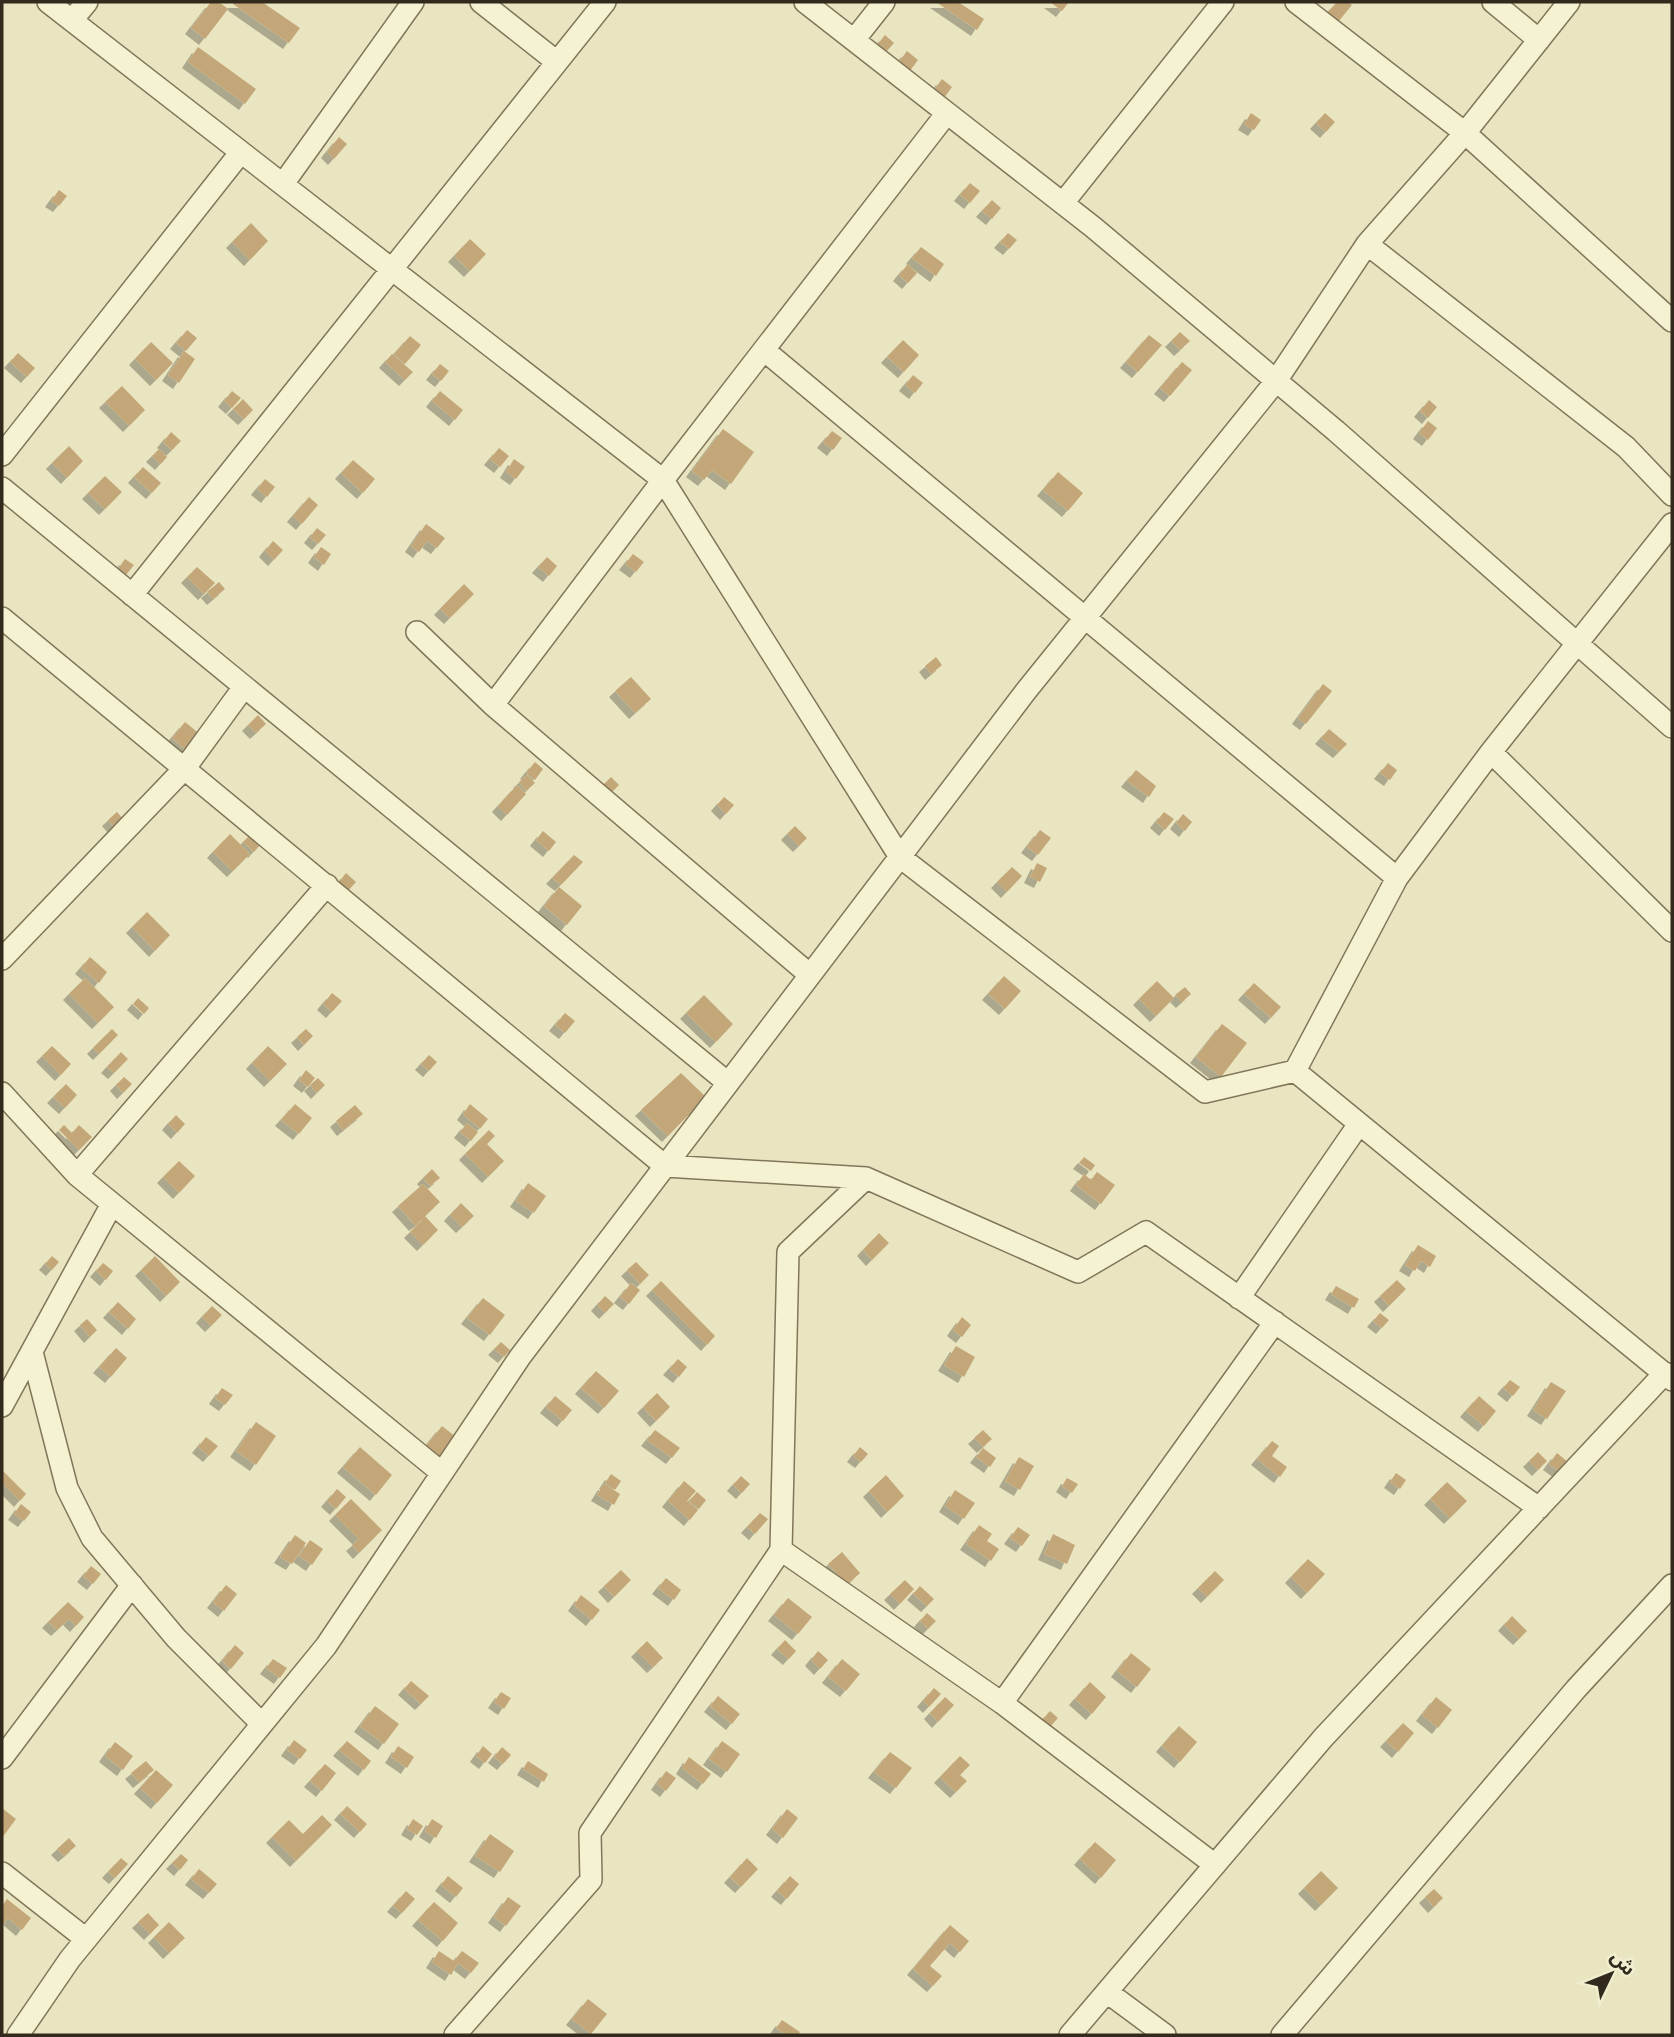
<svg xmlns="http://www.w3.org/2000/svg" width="1674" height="2037" viewBox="0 0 1674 2037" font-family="Spectral,'Noto Sans Arabic',serif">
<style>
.building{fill:#c4a779;filter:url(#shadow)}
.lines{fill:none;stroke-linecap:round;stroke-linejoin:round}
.street-casing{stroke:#81765a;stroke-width:24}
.street{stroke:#f5f2d2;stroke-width:21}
</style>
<defs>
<filter id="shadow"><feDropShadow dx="-6" dy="6" stdDeviation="0" flood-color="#0004"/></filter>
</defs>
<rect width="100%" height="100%" fill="#e9e5c0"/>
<path class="building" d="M211 2H219L228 9 205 39 191 28Z
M234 2H262L300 28 289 43 233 4Z
M936 2H958L984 19 977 30Z
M1050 2H1069L1062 11Z
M1337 2H1348L1352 5 1338 22 1327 13Z
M885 35 894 43 886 52 877 45Z
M198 47 256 89 245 104 188 62Z
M907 51 918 60 909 72 898 63Z
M942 79 952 87 944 98 934 90Z
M1251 113 1261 120 1254 130 1244 124Z
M1325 113 1335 122 1326 132 1316 123Z
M339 137 347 144 334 159 327 152Z
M970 183 980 191 970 203 960 195Z
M59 190 67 196 59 206 51 201Z
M992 200 1001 208 992 219 982 211Z
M251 223 268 241 250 260 232 242Z
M1008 233 1017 240 1009 249 1000 242Z
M470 239 486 254 470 271 454 256Z
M921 247 944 264 936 276 912 258Z
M908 264 917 273 908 283 899 275Z
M187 330 197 338 186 351 176 343Z
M1180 332 1190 341 1180 350 1171 341Z
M1149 335 1162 345 1138 372 1126 362Z
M410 336 421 345 405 364 394 354Z
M903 340 919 355 904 372 887 357Z
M151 342 173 363 156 380 135 359Z
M184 351 195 359 179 383 168 375Z
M18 353 35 368 27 377 10 362Z
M392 354 413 372 405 380 385 362Z
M1182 362 1192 370 1170 396 1160 388Z
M440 364 449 371 441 381 432 374Z
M913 375 923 383 915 393 905 385Z
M122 386 145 410 129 426 105 402Z
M232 391 241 398 232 408 224 401Z
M440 391 463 410 455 420 432 401Z
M243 399 253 410 244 419 233 409Z
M1429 400 1437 407 1428 418 1420 411Z
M1428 421 1437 428 1428 440 1419 433Z
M723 429 754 452 731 484 712 470 704 480 692 471Z
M832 431 842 438 833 450 823 442Z
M171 432 181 441 172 450 163 442Z
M69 446 83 461 67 478 52 463Z
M499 448 509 456 500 467 490 459Z
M159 449 167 457 161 464 152 456Z
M514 459 525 467 516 479 506 472Z
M353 460 375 479 363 493 341 473Z
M143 467 161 483 152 493 134 477Z
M1058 472 1083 493 1068 511 1043 490Z
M105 476 122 492 105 509 88 493Z
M265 479 275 487 267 497 257 489Z
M309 497 318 505 302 524 293 516Z
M426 524 445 538 437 548 427 541 419 552 411 546Z
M317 528 326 535 318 544 310 537Z
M273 541 283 550 274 560 265 551Z
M321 547 331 554 324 565 314 557Z
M633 554 644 562 636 572 625 564Z
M547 557 557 566 549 576 538 567Z
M125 559 134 565 126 575 118 569Z
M197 567 215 583 204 594 187 577Z
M219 582 225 589 213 599 207 592Z
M464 584 474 594 450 618 440 609Z
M936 657 942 665 931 674 925 666Z
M631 677 651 699 635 713 615 691Z
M1323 684 1332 691 1306 724 1298 718Z
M258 715 266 724 256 733 248 725Z
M185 722 201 735 187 751 172 738Z
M1329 729 1347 744 1339 752 1321 738Z
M535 762 543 769 535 780 526 773Z
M1388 763 1397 770 1390 780 1380 773Z
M1136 770 1156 786 1149 797 1127 781Z
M527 775 535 783 526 791 519 782Z
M611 777 619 785 610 794 602 786Z
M517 785 526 794 507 815 498 806Z
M724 797 734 805 726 814 717 805Z
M117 812 123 819 114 827 108 820Z
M1164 812 1174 819 1165 830 1156 822Z
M1183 814 1192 822 1185 831 1176 823Z
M795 826 807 838 799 846 787 834Z
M1040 830 1051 838 1038 855 1027 847Z
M543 831 556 842 549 851 536 840Z
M230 834 250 854 233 871 213 852Z
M251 834 262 843 254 852 243 842Z
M574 855 583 862 561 885 552 878Z
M1037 863 1047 868 1040 882 1030 877Z
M1012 867 1022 876 1007 892 997 882Z
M346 873 356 882 347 892 338 883Z
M559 887 582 906 567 925 544 906Z
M147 912 170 935 155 951 132 927Z
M90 957 107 972 99 983 81 968Z
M1004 976 1021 991 1005 1009 988 994Z
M85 978 114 1007 98 1023 69 994Z
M1157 981 1174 998 1156 1016 1139 999Z
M1254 983 1281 1007 1271 1018 1244 994Z
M1185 987 1191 994 1182 1002 1175 995Z
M332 993 342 1001 332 1012 323 1004Z
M704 995 733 1024 716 1042 686 1013Z
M138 998 149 1008 144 1014 133 1004Z
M565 1013 575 1021 565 1033 555 1025Z
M1222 1024 1247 1043 1221 1077 1196 1057Z
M112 1029 118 1035 99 1054 93 1048Z
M306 1029 313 1036 304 1045 297 1037Z
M52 1046 71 1064 61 1075 42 1056Z
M268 1046 287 1064 270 1081 252 1063Z
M121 1052 128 1059 114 1073 107 1067Z
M429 1055 437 1062 429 1071 421 1064Z
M306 1070 315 1078 308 1087 299 1080Z
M681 1073 706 1097 668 1136 641 1110Z
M124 1077 132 1084 123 1093 116 1085Z
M318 1078 325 1085 317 1093 310 1085Z
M66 1084 77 1095 65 1108 53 1097Z
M295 1104 312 1118 299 1134 281 1120Z
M470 1104 488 1119 480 1129 463 1114Z
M355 1105 363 1114 343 1130 336 1121Z
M176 1115 185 1124 177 1133 168 1124Z
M467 1123 478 1132 471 1141 460 1132Z
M64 1125 72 1133 79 1125 92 1137 79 1150 59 1130Z
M489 1130 495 1136 487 1144 504 1161 488 1177 465 1154Z
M1084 1157 1095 1165 1091 1171 1079 1163Z
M179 1161 195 1176 179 1193 163 1177Z
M432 1169 440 1178 430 1186 423 1178Z
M1097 1172 1115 1185 1101 1204 1076 1185 1084 1174 1091 1180Z
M528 1183 546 1196 534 1213 516 1201Z
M423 1184 440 1202 425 1216 438 1230 423 1245 410 1232 423 1219 415 1225 398 1206Z
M461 1203 474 1216 462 1227 450 1215Z
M879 1233 889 1243 872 1260 863 1250Z
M1418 1245 1436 1256 1430 1267 1421 1261 1415 1271 1405 1265Z
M52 1256 59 1262 52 1270 45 1264Z
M155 1256 180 1282 166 1296 141 1270Z
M636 1262 649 1275 640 1284 627 1270Z
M103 1263 113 1271 106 1280 96 1271Z
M1397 1280 1406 1289 1389 1306 1380 1296Z
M661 1281 715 1336 707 1345 652 1290Z
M631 1283 640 1290 629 1304 620 1297Z
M1336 1286 1359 1299 1354 1308 1331 1294Z
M605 1296 614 1304 605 1313 597 1305Z
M483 1298 505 1315 490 1335 467 1318Z
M118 1302 136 1319 128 1329 109 1312Z
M212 1306 222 1315 211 1326 202 1317Z
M1380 1313 1389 1320 1382 1328 1373 1321Z
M962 1317 971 1325 962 1337 953 1330Z
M87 1319 97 1330 90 1337 80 1325Z
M501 1342 510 1350 504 1357 494 1349Z
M956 1346 975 1357 964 1377 944 1365Z
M116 1348 127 1358 111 1377 99 1367Z
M678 1359 687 1367 679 1377 669 1369Z
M596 1371 619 1391 604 1408 581 1388Z
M1510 1380 1520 1387 1513 1396 1503 1388Z
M1551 1382 1566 1391 1547 1419 1533 1410Z
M222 1388 233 1395 225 1405 215 1398Z
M657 1393 670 1407 656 1421 643 1407Z
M555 1396 572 1410 563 1421 546 1407Z
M1479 1396 1496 1411 1484 1426 1466 1411Z
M256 1422 276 1436 256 1465 236 1451Z
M442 1426 456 1437 436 1462 422 1451Z
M655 1430 680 1448 672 1458 647 1440Z
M983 1430 992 1439 983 1447 974 1438Z
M206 1437 218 1446 209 1456 198 1447Z
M1272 1441 1279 1446 1272 1456 1287 1467 1280 1477 1257 1459Z
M360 1447 392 1475 376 1495 343 1467Z
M860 1447 868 1454 861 1462 853 1456Z
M983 1448 996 1458 990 1467 976 1457Z
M1538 1452 1547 1461 1538 1470 1529 1461Z
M1557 1453 1568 1462 1560 1472 1549 1464Z
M1019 1457 1034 1466 1020 1490 1005 1481Z
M3 1471 26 1494 20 1501 2 1483Z
M1396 1473 1406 1480 1400 1489 1390 1482Z
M611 1474 621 1481 615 1490 605 1483Z
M886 1475 904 1496 887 1512 869 1491Z
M741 1476 750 1484 742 1493 733 1485Z
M1067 1478 1078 1484 1072 1493 1062 1486Z
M684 1481 696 1491 687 1501 698 1510 690 1520 668 1501Z
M1447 1482 1467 1501 1450 1518 1430 1499Z
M604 1484 620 1494 614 1505 597 1495Z
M337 1489 346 1497 336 1509 327 1501Z
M955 1490 975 1503 964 1519 945 1506Z
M697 1492 706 1500 699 1509 689 1501Z
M351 1499 382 1530 359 1553 352 1545 359 1539 335 1515Z
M21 1504 31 1512 24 1521 14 1514Z
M760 1513 768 1519 755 1534 747 1527Z
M979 1525 992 1534 987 1541 999 1549 991 1561 966 1544Z
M1018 1527 1030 1535 1022 1546 1010 1538Z
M1053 1534 1075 1545 1067 1564 1044 1554Z
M295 1535 306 1543 292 1564 280 1557Z
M310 1540 323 1549 312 1565 299 1556Z
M842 1552 860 1573 847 1585 828 1564Z
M1308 1559 1325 1574 1307 1593 1291 1577Z
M91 1566 101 1574 93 1584 83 1576Z
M621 1570 631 1580 614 1597 604 1586Z
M1215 1571 1224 1580 1207 1597 1198 1588Z
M666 1578 681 1590 674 1600 658 1588Z
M905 1580 914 1589 900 1604 890 1594Z
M226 1585 237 1594 224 1611 213 1602Z
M920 1586 934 1599 927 1606 913 1594Z
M581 1595 600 1610 592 1620 574 1605Z
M788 1598 812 1617 798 1634 774 1615Z
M68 1602 84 1617 76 1626 69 1619 57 1630 48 1622Z
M927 1613 936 1621 928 1629 920 1621Z
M1512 1616 1527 1631 1519 1639 1504 1625Z
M785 1640 796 1651 789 1659 777 1649Z
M647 1641 663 1658 653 1667 637 1651Z
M235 1645 244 1653 231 1669 222 1661Z
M818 1651 828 1660 820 1669 811 1660Z
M1131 1653 1151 1669 1137 1687 1117 1671Z
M273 1659 287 1668 280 1678 266 1668Z
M842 1659 860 1674 846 1691 828 1677Z
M411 1681 429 1696 421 1704 404 1689Z
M1090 1682 1106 1697 1092 1714 1075 1699Z
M934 1688 941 1694 929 1707 923 1701Z
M501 1692 511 1698 504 1709 494 1702Z
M718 1696 740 1714 732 1724 710 1706Z
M945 1697 954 1705 938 1722 930 1713Z
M1436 1697 1452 1710 1438 1728 1422 1715Z
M375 1706 399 1724 384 1744 360 1726Z
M1050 1711 1058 1718 1050 1727 1042 1720Z
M1403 1723 1414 1733 1398 1752 1386 1741Z
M1179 1726 1197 1742 1180 1762 1162 1746Z
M294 1740 307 1750 300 1759 287 1750Z
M347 1741 371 1761 364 1770 339 1750Z
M722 1741 740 1754 727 1772 709 1759Z
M115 1742 133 1756 123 1770 105 1756Z
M398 1746 414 1757 407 1768 391 1757Z
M483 1746 492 1754 485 1763 476 1756Z
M502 1747 511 1755 503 1764 494 1757Z
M890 1752 912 1768 896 1788 874 1772Z
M960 1756 970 1765 960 1775 967 1781 956 1792 940 1777Z
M689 1757 711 1774 703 1784 682 1768Z
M146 1761 154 1770 139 1782 131 1773Z
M528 1761 548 1774 544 1782 523 1769Z
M325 1764 336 1773 322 1791 310 1781Z
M156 1770 173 1785 157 1803 140 1788Z
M666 1771 676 1778 666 1791 657 1784Z
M347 1806 367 1824 360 1832 340 1814Z
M2 1808 16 1819 2 1838Z
M787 1809 798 1818 783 1838 772 1829Z
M322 1815 332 1825 296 1861 272 1837 289 1820 303 1834Z
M413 1819 423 1826 417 1835 407 1829Z
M432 1819 443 1826 436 1838 425 1831Z
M490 1834 514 1851 500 1872 475 1856Z
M69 1838 76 1846 64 1856 57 1849Z
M1095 1842 1116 1860 1101 1878 1080 1859Z
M181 1854 188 1860 180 1870 172 1863Z
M121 1858 128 1864 115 1878 108 1872Z
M747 1858 758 1869 741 1887 730 1877Z
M199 1869 217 1884 209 1893 191 1879Z
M1321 1871 1338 1888 1321 1905 1304 1888Z
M448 1876 463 1888 456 1897 441 1885Z
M790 1876 799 1884 787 1899 777 1891Z
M1434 1889 1443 1898 1434 1907 1425 1897Z
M406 1891 415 1899 402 1913 393 1906Z
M508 1897 521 1906 506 1926 494 1917Z
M7 1899 31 1918 22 1930 8 1918 2 1926V1906Z
M434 1902 458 1923 443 1941 418 1920Z
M148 1913 159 1925 150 1934 138 1922Z
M169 1922 185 1938 169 1953 154 1937Z
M950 1925 969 1941 960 1952 950 1943 930 1966 942 1976 933 1986 913 1969Z
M439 1951 454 1961 462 1951 479 1963 471 1973 458 1963 451 1975 432 1962Z
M588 1999 607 2014 591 2034 572 2019Z
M782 2020 800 2032 798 2035H786L776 2028Z"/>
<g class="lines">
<defs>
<path id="street" d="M48 2 663 480 900 857 1205 1092 1295 1071 1672 1380
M481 2 557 62
M805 2 1093 227 1336 431 1672 727
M1296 2 1465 133 1672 321
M1493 2 1539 40
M72 20 87 2
M854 40 884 2
M283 184 413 2
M1063 203 1223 2
M1367 244 1626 447 1672 495
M764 350 1397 878
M2 455 241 152
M2 488 728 1083
M132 595 605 2
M2 618 665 1166 866 1178 1078 1272 1146 1232 1539 1508
M417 632 493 705 810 975
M493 705 663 480 947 113
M1491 752 1672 931
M2 959 185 768 244 687
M1295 1071 1397 878 1491 752 1672 524
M2 1093 77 1175 442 1473
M77 1175 327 885
M1239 1298 1359 1124
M32 1352 67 1488 92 1538 176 1638 262 1724
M2 1406 112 1204
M781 1550 1002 1703 1215 1865
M1002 1703 1275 1322
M2 1758 132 1585
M2 1873 86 1939
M1107 1992 1165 2035
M18 2035 70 1959 326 1646 520 1357 1026 691 1276 381 1367 244 1465 133 1569 2
M455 2035 591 1880 590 1833 781 1550 788 1252 866 1178
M1070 2035 1323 1738 1665 1373
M1282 2035 1576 1689 1672 1585"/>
</defs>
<use href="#street" class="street-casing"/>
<use href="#street" class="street"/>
</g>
<rect width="1674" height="2037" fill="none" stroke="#322b1d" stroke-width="7"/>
<g transform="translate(1611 1974) rotate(47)" stroke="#f1eecf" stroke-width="5" paint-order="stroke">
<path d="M0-5L12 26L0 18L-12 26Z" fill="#322b1d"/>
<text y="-10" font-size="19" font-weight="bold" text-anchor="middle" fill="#322b1d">ش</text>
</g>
</svg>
